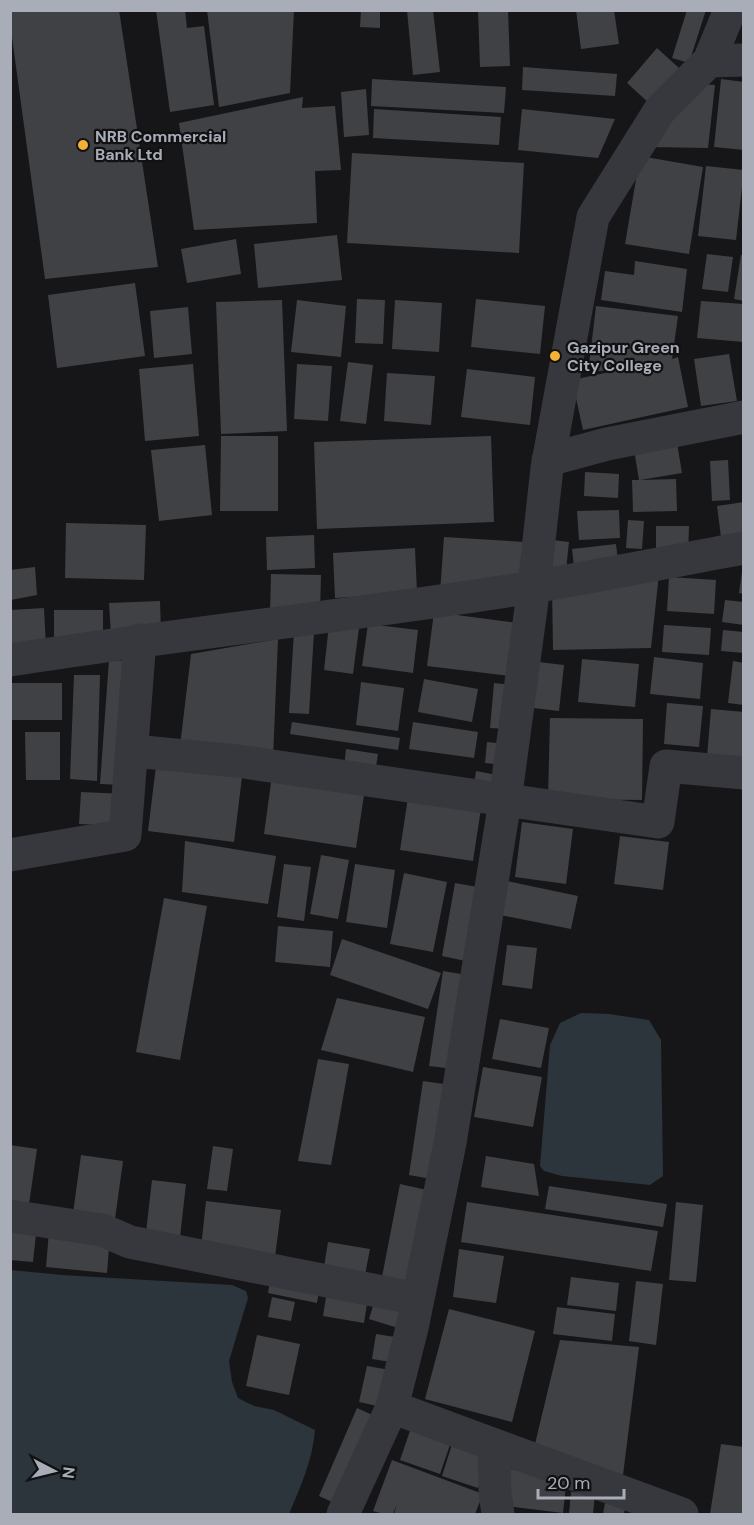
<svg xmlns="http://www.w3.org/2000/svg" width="754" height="1525" viewBox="0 0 754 1525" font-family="'DM Sans',sans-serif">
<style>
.water{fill:#2c353c}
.building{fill:#404145}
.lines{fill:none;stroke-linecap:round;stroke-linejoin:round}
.minor{stroke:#37383d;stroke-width:33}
.poi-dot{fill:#f2b134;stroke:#111113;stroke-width:2}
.labels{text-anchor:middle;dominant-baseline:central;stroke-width:4.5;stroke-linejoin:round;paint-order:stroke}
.poi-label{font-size:16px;font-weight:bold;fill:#a8adb8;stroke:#111113;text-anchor:start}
</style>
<rect width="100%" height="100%" fill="#161618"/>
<path class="water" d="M581 1013 609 1014 649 1020 661 1040 663 1176 650 1185 562 1176 544 1171 540 1166 550 1045 560 1023Z
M11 1270 62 1275 232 1285 246 1291 248 1298 229 1361 232 1382 238 1398 254 1406 274 1410 315 1430C313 1459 300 1488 289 1514H11Z"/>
<path class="building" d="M10 10H119L158 267 45 279 10 23Z
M156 10H185L187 28 204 26 214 105 170 112Z
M207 10H294L290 93 219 107Z
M361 10H380V28L360 27Z
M407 10H433L440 72 413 75Z
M478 10H508L510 66 480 67Z
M576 10H614L619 44 581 49Z
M687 10H706L689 63 672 58Z
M657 48 679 68 649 103 627 83Z
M523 67 617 74 615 96 522 90Z
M372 79 506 87 504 113 371 106Z
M721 79 744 82V150L714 147Z
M698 84 715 85 708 148 649 147Z
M366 89 369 135 344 137 341 92Z
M303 97 302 108 335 106 341 170 315 171 317 223 194 230 179 123Z
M374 109 501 117 499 145 373 138Z
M522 109 615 119 598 158 518 150Z
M352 153 524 163 519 253 347 243Z
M640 156 703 167 689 254 625 244Z
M706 166 744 170 736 240 698 236Z
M337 235 342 280 258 288 254 244Z
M236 239 241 274 187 283 181 249Z
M707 254 733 257 728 292 702 289Z
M741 255H744V301L734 299Z
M635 261 687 269 682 312 601 300 605 271 634 275Z
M135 283 145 356 57 368 48 295Z
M357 299 385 300 383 344 355 343Z
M476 299 545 306 540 354 471 347Z
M282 300 287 431 221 434 216 302Z
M297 300 346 306 341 357 291 352Z
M395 300 442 303 439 352 392 349Z
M701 301 744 304V342L697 338Z
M596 306 678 316 672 359 678 357 688 407 583 430 572 380 661 361 588 373Z
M188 307 192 354 154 358 150 311Z
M729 354 737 401 701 406 694 359Z
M348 362 373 365 366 424 340 421Z
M193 364 199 436 145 441 139 369Z
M297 364 332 366 328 421 294 419Z
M467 369 535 377 530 425 461 417Z
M387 373 435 376 431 425 384 421Z
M221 436H278V511H220Z
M491 436 494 522 317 529 314 442Z
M676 437 682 473 640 480 676 479 677 511 633 512 632 480H639L633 443Z
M205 445 212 515 159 521 151 450Z
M728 460 730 500 712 501 710 461Z
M585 472 619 474 618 498 584 496Z
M744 502V534L721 537 717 506Z
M619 510 620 538 579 540 577 511Z
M628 520 644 521 642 549 626 548Z
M66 523 146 525 144 580 65 578Z
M656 526H689L688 557H656Z
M314 535 315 568 267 570 266 537Z
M444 537 525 542 522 598 440 593Z
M545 539 569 542 565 579 541 577Z
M616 544 619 570 575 575 572 549Z
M415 548 417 593 335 598 333 553Z
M35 567 37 595 11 600 10 570Z
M742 572H744V594L739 593Z
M271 574 321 575 320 615 270 614Z
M659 574 651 648 553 650 552 588Z
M669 577 716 580 714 614 667 611Z
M725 600 744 602V625L722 622Z
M160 601 161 633 111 635 109 603Z
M44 608 46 647 10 649V610Z
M54 610H103V642H54Z
M434 612 518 623 511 676 427 666Z
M330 616 360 620 353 674 324 670Z
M368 624 418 630 413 673 362 666Z
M664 625 711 628 709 655 662 652Z
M723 630 744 632V653L721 651Z
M294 631 314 632 309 714 289 713Z
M278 639 273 758 180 746 191 654Z
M654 657 703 663 700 699 650 694Z
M582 659 639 664 635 707 578 702Z
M109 660 132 662 122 785 100 784Z
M733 661 744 663V705L728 703Z
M538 662 564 665 559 711 533 708Z
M74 675H100L97 781 70 779Z
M424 679 478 689 472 722 418 712Z
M361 682 404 688 398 731 356 725Z
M10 683H62V720H11Z
M494 683 512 685 509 729 490 728Z
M667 703 703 706 699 747 664 744Z
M711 709 744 712V760L707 757Z
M550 718 643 719 642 800 548 799Z
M292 722 400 738 398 750 290 734Z
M413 722 478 732 474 758 409 749Z
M25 732H60V780H26Z
M487 742 506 744 504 765 485 763Z
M346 749 378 754 375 773 344 768Z
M157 758 243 769 234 842 148 831Z
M273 768 366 782 356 848 264 834Z
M476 771 497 775 494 795 473 791Z
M409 791 482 802 473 861 400 850Z
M81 792 125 794 124 826 79 824Z
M522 822 573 829 566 884 515 877Z
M620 836 669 842 663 890 614 884Z
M185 841 276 856 268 904 182 892Z
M321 855 349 860 338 919 310 914Z
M284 864 311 867 304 921 277 917Z
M355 864 395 870 387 928 346 922Z
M404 873 447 882 433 952 390 944Z
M502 880 578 896 571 929 495 914Z
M455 883 483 888 470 962 442 956Z
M164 898 207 906 180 1060 136 1052Z
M278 926 333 931 330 967 275 962Z
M342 939 441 973 428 1009 330 975Z
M507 945 537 948 532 989 502 985Z
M443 971 467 975 454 1069 429 1066Z
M337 998 425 1017 413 1072 321 1050Z
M500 1019 549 1028 541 1068 492 1059Z
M318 1059 349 1064 331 1165 298 1161Z
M483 1067 542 1077 533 1127 474 1117Z
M423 1081 451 1085 437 1180 409 1175Z
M10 1145 37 1149 28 1211 10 1209Z
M213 1146 233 1149 227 1191 207 1189Z
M81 1155 123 1161 115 1219 73 1213Z
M486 1156 534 1164 539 1196 481 1187Z
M152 1180 186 1184 179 1246 145 1241Z
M400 1184 436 1192 417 1295 380 1287Z
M549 1186 667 1204 663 1227 545 1209Z
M206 1201 281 1210 275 1257 201 1248Z
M467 1202 658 1231 651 1271 461 1242Z
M676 1202 703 1205 696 1282 669 1280Z
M10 1222 37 1225 33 1262 10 1260Z
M49 1231 110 1236 107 1273 46 1267Z
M328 1242 370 1249 364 1280 323 1273Z
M459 1249 504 1256 496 1303 453 1297Z
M271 1276 320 1285 317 1303 268 1293Z
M571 1277 619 1283 616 1311 567 1305Z
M636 1281 663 1284 656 1345 629 1341Z
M328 1285 369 1291 364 1323 323 1316Z
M376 1296 408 1305 401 1329 369 1319Z
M272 1297 295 1302 291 1321 268 1317Z
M557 1307 615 1314 612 1341 553 1334Z
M449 1309 535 1331 512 1422 425 1399Z
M376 1334 401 1338 397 1363 372 1359Z
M257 1335 300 1344 289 1395 246 1386Z
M560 1340 639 1347 623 1475 534 1448Z
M367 1366 390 1370 382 1407 359 1402Z
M357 1408 379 1418 341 1506 319 1496Z
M413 1422 453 1436 440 1474 400 1460Z
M454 1438 491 1450 478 1488 442 1476Z
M721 1444 744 1447V1514H710Z
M392 1460 483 1494 475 1514H394L397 1504 393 1514H384L373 1511Z
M501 1468 567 1476 563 1513 497 1505Z
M571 1492 595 1494 593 1514H569Z
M605 1503 625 1506 624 1514H603Z"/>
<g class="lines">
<path class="minor" d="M709 61 744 60
M548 460 607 444 744 417
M10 660C184 633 359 615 533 587 603 575 673 561 744 548
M133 751 237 761 658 822 666 766 744 773
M10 855 125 835 140 640
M10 1216 102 1230 130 1242 418 1299
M392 1407 682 1514
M494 1445 495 1493 498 1514
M343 1514 392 1407 412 1328 450 1143 505 801 534 586 547 468 593 217 660 110 709 61 730 10"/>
</g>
<g class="poi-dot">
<circle cx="83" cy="145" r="6"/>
<circle cx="555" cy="356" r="6"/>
</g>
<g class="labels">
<g class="poi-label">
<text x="95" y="136">NRB Commercial<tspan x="95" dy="18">Bank Ltd</tspan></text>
<text x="567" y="347">Gazipur Green<tspan x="567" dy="18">City College</tspan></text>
</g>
</g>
<rect width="754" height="1525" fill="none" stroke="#a8adb8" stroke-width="24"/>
<g transform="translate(54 1471) rotate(97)" stroke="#111113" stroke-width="4.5" paint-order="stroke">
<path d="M0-4.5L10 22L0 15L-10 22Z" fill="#a8adb8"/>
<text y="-9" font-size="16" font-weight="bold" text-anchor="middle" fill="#a8adb8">N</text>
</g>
<path d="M538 1489v9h86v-9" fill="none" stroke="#a8adb8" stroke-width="3"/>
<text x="547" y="1489" font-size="18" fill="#a8adb8" stroke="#111113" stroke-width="4.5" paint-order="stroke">20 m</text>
</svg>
